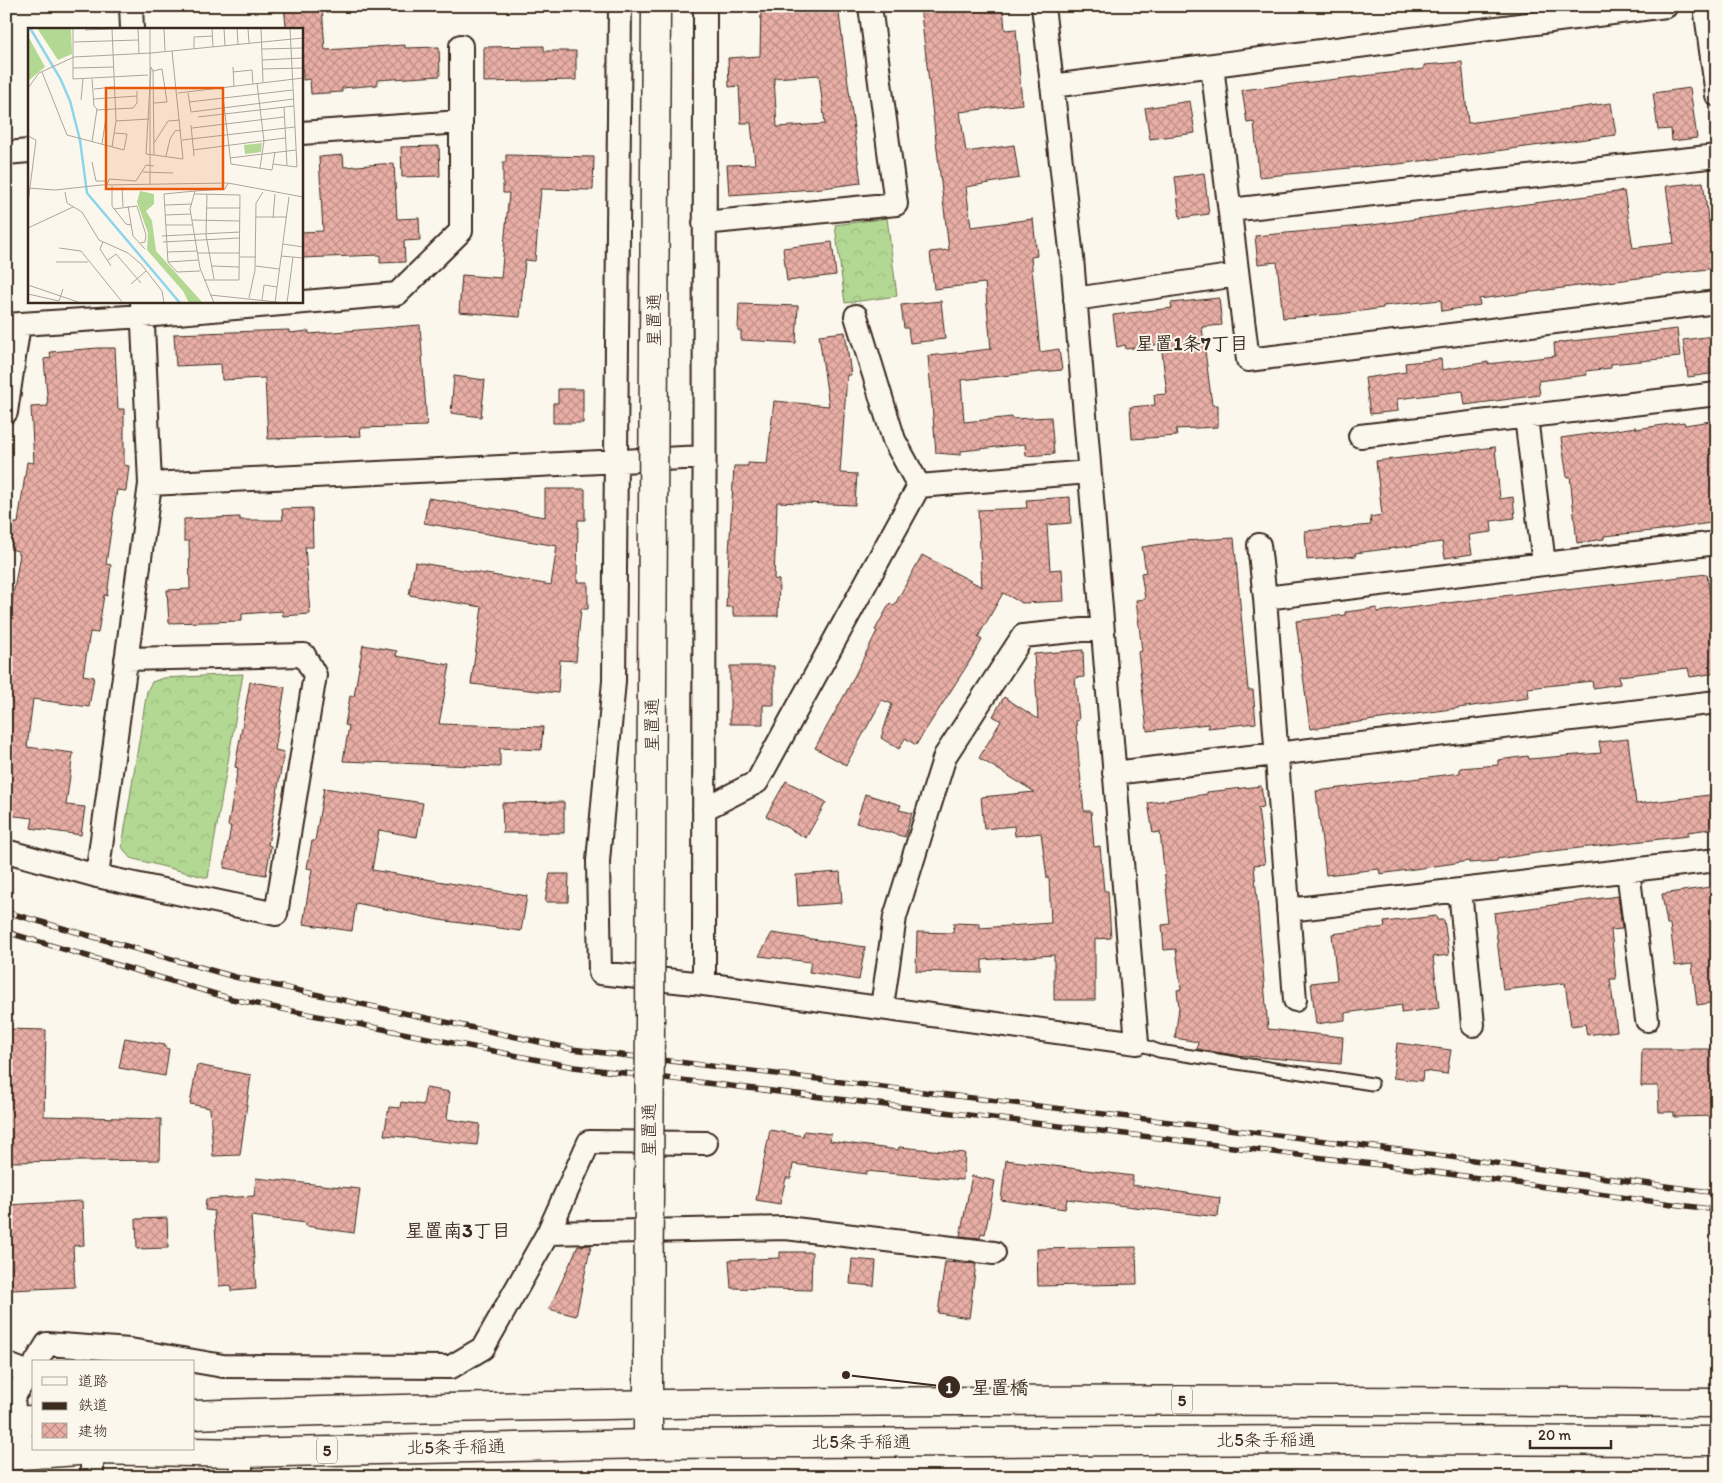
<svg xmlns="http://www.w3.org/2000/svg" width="1723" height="1483" viewBox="0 0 1723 1483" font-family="Itim,'Klee One',sans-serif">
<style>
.forest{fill:url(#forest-crowns);stroke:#768158}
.building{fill:url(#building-cross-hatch);stroke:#3b2a1e;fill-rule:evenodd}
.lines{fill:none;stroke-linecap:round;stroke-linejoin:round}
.lane-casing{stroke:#3b2a1e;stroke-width:15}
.street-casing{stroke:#3b2a1e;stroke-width:26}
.secondary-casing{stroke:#3b2a1e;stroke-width:31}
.highway-casing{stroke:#3b2a1e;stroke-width:31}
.lane{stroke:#fbf7ec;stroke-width:11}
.street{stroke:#fbf7ec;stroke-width:22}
.secondary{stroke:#fbf7ec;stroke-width:28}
.highway{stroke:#fbf7ec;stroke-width:28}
.rail-casing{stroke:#3b2a1e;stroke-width:5.5}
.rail{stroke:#fbf7ec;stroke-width:4;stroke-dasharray:11;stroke-linecap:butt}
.secondary-bridge-casing{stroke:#3b2a1e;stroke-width:31;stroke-linecap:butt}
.secondary-bridge{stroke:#fbf7ec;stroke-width:28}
.labels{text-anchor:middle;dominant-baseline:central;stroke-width:4;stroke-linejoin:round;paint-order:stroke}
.shield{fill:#fbf7ec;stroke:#75685c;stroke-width:1}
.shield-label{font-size:16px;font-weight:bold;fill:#3b2a1e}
.street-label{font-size:18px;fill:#3b2a1e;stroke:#fbf7ec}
.neighbourhood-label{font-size:19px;font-weight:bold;fill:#3b2a1e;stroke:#fbf7ec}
.inset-river{fill:none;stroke:#8cd5ed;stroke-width:2.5}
.inset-road{fill:none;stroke:#aea59a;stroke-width:1}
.view{fill:#e8590c;fill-opacity:0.15;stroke:#e8590c;stroke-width:2.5}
.inset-edge{fill:none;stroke:#3b2a1e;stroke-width:2.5}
.leader{fill:none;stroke:#3b2a1e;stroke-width:2}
.callout-dot{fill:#3b2a1e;stroke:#fbf7ec;stroke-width:2}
.mark-label{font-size:15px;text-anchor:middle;font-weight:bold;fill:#fff}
.callout-label{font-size:19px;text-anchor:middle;font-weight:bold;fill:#3b2a1e;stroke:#fbf7ec;stroke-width:4;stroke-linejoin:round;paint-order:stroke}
</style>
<defs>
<pattern id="forest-crowns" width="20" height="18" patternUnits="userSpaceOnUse" patternTransform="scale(1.25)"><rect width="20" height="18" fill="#b2d893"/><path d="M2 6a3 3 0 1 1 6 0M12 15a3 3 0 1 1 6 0" fill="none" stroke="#9aba7e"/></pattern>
<pattern id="building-cross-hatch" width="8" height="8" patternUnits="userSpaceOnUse" patternTransform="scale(1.25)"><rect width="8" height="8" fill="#e9afa7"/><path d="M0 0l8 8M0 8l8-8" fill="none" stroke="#be8f87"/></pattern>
</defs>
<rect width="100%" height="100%" fill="#fbf7ec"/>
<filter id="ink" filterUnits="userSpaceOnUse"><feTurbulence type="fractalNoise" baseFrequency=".02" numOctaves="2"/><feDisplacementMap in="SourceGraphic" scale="10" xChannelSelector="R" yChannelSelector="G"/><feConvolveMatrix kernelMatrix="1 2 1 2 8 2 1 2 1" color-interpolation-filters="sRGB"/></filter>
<g filter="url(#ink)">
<path class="forest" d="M887 218 897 296 845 303 835 225Z
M243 674 208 878 130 858 122 847 147 691 152 682 163 678Z"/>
<path class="building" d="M284 6H322L325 50 405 45V48L439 47 440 76 377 80V85L342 88V92L311 94 310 79 303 80 301 29H288L286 26Z
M761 6H838L861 183 814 189 729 195 727 165 755 164 751 123H741L739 86 729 87 728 58 760 56ZM819 75 825 124 777 127 774 78Z
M920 6H1003L1005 30 1016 29 1022 104 960 112 966 152 1014 145 1019 178 966 187 971 227 1033 219 1037 256 1031 257 1040 352 1059 349 1062 370 961 380 964 422 1012 417V419L1051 417 1054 454 1026 456 1025 444 961 451V455L936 453 928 356 991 349 985 283 934 289 930 252 949 250Z
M544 46V51H576V80L484 82V47Z
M1462 62 1468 123 1611 103 1616 135 1391 165 1390 164 1259 177 1254 122 1247 123 1242 90 1424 69V65Z
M1690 88 1697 138 1672 141 1671 129 1658 130 1653 93Z
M1190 101 1195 133 1150 139 1145 108Z
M439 146 440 176 402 177 401 147Z
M343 155 344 167 394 163 397 219 419 218 420 240 404 241 405 262 380 263V255L301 258V232L323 231 319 157Z
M506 155 594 157 593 190 541 189 535 261 525 260 520 317 459 312 462 275 501 278 509 193H503V162H506Z
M1204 173 1209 214 1180 218 1175 177Z
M1703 182 1715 268 1479 299 1480 305 1442 311 1441 300 1383 306V308L1340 314 1283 318 1277 262 1258 264 1255 236 1372 225 1624 191 1633 248 1674 243 1666 186Z
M832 242 836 275 787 281 783 248Z
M1219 298 1222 325 1202 327 1212 405H1218V427L1176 429 1177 436 1132 439 1130 407 1155 405 1154 395 1167 394 1161 344 1126 349 1125 345 1117 347 1113 315 1172 308 1171 303Z
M941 301 945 339 910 343 908 328H904L901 305Z
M739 304 798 306 796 343 741 340V331H738Z
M420 325 427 426 360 428 361 436 268 439 265 378 222 380 221 364 176 366 174 334 289 330V333L309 331V334Z
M1677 329 1680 357 1611 364V368L1586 371 1587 375 1538 381 1540 395 1465 405 1463 391 1397 399 1398 411 1370 414 1365 378 1406 372 1405 363 1441 359 1442 370 1488 362V364L1555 356 1554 343Z
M845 332 851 375H847L840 473 857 474 855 505 777 502 774 579 779 580 778 616H733V607H726L734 466H748V463L767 464 774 401 829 406 819 335Z
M1713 336 1717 373 1688 377 1683 340Z
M98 348H115L118 409H124V465L129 466 126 491 117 490 106 564 111 565 107 596 104 595 98 633 90 632 83 675 94 677 89 707 33 699 27 747 73 753 66 805 85 807 81 835 31 828 33 818 6 815V626H8L20 554H18V551L10 549 14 523H18L27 462 34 463 31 407 48 406 44 359 51 358 50 352Z
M454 376 485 380 481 417 451 413Z
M558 389H583V423H553V403H558Z
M1717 420V522L1671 529 1604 536V539L1577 543 1570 476 1567 477 1561 438 1636 427V429L1684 422 1685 425Z
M1495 447 1500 499 1513 497 1515 518 1491 521 1492 532 1469 535 1472 554 1445 558 1442 542 1355 553 1356 556 1307 560 1305 531 1371 525 1370 517 1382 515 1376 461Z
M545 489H585V520H578L577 582H588V609H581L576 661 560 660 558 693 471 684 482 607 409 595 415 562 551 585 557 546 424 523 428 498 545 517Z
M1070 497 1071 523 1047 525 1050 570 1062 569 1064 601 1022 603 1003 593 978 637 982 640 968 664 916 745 905 738 899 749 881 738 892 704 882 700 846 765 815 748 849 687 877 631 875 630 890 603 894 606 922 555 982 587 978 510 1027 508 1026 500Z
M312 508 313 547H305L310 614 283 616 282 611 242 614V621L169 623 167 590 190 589 189 541H184V519L240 517V520H283L282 509Z
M1234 538 1248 690H1253L1256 723 1208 728V724L1147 731 1138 652 1142 651 1136 600 1145 599 1141 573 1146 572 1142 547 1182 541Z
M1707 574 1717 651V673L1690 677 1688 668 1619 676 1620 684 1593 688 1592 681 1528 688 1529 698 1310 729 1296 621 1345 615V612L1377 608V612L1566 588V590Z
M363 645 397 651 396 656 450 665 439 724 543 727 541 750 500 748V767L343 761 349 726 345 725 350 696H354Z
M1083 650 1084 677 1075 678 1079 720 1076 721 1079 763 1084 811H1091L1094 847 1100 846 1104 891H1108L1111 938 1095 939V1000H1054V955L982 960V973L916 971 917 932 953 933 954 923 980 924V928L1051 923 1049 878H1047L1041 833 1015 836 1014 826 984 829 981 797 1035 792 979 758 1001 721 993 716 1004 697 1038 719 1034 654Z
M730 666H774V705H763V724H730Z
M250 682 285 687 275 750 284 752 268 845 271 846 266 875 224 868 231 826H228L238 768 235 767Z
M1628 739 1636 804 1717 794V828L1688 832V836L1544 852 1497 859V861L1469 863V861L1380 874 1379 869 1326 875 1316 791 1460 773V768L1498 765V760L1528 756 1529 759 1601 753 1599 742Z
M786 781 826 802 806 838 766 816Z
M1261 786 1264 807 1258 808 1265 864 1254 865 1268 1029 1343 1037 1341 1064 1235 1055 1197 1049 1198 1042 1175 1038 1179 1007 1177 990 1181 989 1176 949 1164 950 1162 925 1170 924 1160 832 1153 833 1148 803 1207 794V792Z
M324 788 423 803 417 837 379 830 372 870 527 896 521 931 439 920 356 903 352 931 303 924 312 869 307 868 312 841H315Z
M865 794 901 805 899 810 912 813 905 837 856 823Z
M564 802V833H503L502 803Z
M840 872 842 903 798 906 796 875Z
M550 874H569L568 902H545Z
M1717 886V1002L1697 1005 1692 964 1675 966 1670 924H1667L1662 894Z
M1618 896 1622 929 1611 930 1616 979H1610L1617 1031 1587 1035 1585 1024 1571 1026 1565 983 1503 990 1494 913Z
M1436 916 1437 920H1444L1449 955 1433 957 1439 1008 1401 1013 1402 1005 1345 1013V1020L1316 1024 1311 983 1337 980 1332 934 1385 927 1384 922Z
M772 933 865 947 859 980 809 972 811 962 759 956Z
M6 1029 46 1030 44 1116 161 1119 160 1160 6 1162Z
M125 1038 165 1045V1048L169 1049 165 1076 119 1068Z
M1397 1043 1451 1050 1447 1074 1423 1071 1422 1081 1393 1078Z
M1642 1049H1717V1116L1674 1117V1112H1659L1658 1086H1641Z
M197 1065 251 1075 240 1155 213 1156 210 1108 190 1104Z
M426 1088 450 1092 447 1119 480 1124 477 1145 384 1135 389 1107 400 1108 401 1102 423 1105Z
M770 1130 803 1136 804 1131 831 1134 830 1141 898 1150 899 1147 965 1153 963 1180 866 1171V1174L793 1164 791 1178H786L780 1204 756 1200Z
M1006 1160 1133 1176 1132 1185 1220 1198 1218 1217 1067 1199 1065 1209 1001 1200Z
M972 1176 995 1181 985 1234 981 1233 980 1238 960 1236Z
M256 1178 360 1189 354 1233 306 1226V1223L251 1216 256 1289 231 1291V1285L219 1286 214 1211 205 1210 206 1199 254 1196Z
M82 1201 84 1245 73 1246 75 1287 12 1290 9 1249H6V1205Z
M167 1218 168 1248 137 1249 136 1219Z
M591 1245 576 1316 549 1309 578 1246Z
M1136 1247 1137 1284 1038 1286 1037 1249Z
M780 1252H812L811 1290 731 1288 729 1260 780 1258Z
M852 1259 876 1261 874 1286 850 1284Z
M945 1262 976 1264 969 1318 938 1313Z"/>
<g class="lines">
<defs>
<path id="lane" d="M1137 1043 1159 1051 1372 1084"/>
<path id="street" d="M131 6 132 29
M620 6 614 681 598 861 600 973 704 984 705 6
M1705 6 1717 95
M1212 66 1248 360 1717 302
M1052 86 1666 6
M301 133 461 122
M6 153 29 151
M1230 210 1717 156
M704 223 896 204 870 6
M1075 299 1237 275
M856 316 894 440 919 486
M6 325 143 316 397 294 461 231V46
M6 412 19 324
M1526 417 1544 564
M1360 436 1717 394
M150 484 704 457
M1259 545 1265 598 1295 1000
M1265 598 1717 543
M1114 773 1717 702
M704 809 757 782 919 486 1089 472
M6 851 97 876 276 914 315 675 304 655 126 659
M1628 871 1647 1020
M97 876 150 484 142 302
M1460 890 1473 1025
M1288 910 1717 860
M704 984 1137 1043 1072 258 1043 6
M882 1007 895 917 945 756 1023 636 1102 628
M548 1233 786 1228 994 1253
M36 1362 47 1344 130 1350 223 1366 451 1367 483 1348 548 1233 589 1142 706 1143
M6 1364 29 1373
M27 1453 15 1420 13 1397 34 1366
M241 1453V1477
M92 1477V1450"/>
<path id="secondary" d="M648 1357V1444"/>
<path id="highway" d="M194 1415C701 1398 1209 1399 1717 1403
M6 1421 34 1420
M6 1456 92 1450 241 1453 648 1444 1317 1440 1717 1441"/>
</defs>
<use href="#lane" class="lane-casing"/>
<use href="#street" class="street-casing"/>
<use href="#secondary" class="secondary-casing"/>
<use href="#highway" class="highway-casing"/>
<use href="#lane" class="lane"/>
<use href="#street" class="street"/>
<use href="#secondary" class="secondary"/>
<use href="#highway" class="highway"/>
<defs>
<path id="rail" d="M6 912 235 977 572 1049 1399 1150 1717 1193
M6 932 232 999 574 1067 1397 1167 1717 1210"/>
</defs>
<use href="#rail" class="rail-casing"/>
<use href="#rail" class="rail"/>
<defs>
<path id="secondary-bridge" d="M648 1357 656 6"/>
</defs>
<use href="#secondary-bridge" class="secondary-bridge-casing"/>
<use href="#secondary-bridge" class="secondary-bridge"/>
</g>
</g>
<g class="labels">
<g class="shield">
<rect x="1172" y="1386.5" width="20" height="27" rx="4"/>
<rect x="317" y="1436.5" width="20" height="27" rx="4"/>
</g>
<g class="shield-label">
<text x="1182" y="1400">5</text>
<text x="327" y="1450">5</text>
</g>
<g class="street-label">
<text transform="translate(654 320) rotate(-90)">星置通</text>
<text transform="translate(652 725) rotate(-90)">星置通</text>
<text transform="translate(649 1130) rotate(-90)">星置通</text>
<text x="1266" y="1440">北5条手稲通</text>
<text x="861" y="1442">北5条手稲通</text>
<text transform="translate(456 1447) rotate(-1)">北5条手稲通</text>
</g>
<g class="neighbourhood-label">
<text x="1192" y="343">星置1条7丁目</text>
<text x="458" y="1230">星置南3丁目</text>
</g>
</g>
<g transform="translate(28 28)">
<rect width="275" height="275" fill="#fbf7ec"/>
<path d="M9 0H43L44 26 30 32ZM0 8 17 39 0 53ZM234 115 233 124 217 126 216 117ZM112 163 126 166V176L118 183 124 193 128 223 175 275H161L155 263 119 222 120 205 109 174Z" fill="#b2d893"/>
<path class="inset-river" d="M2 0 32 50 42 73 52 112 59 165 152 275"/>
<path class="inset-road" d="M45 0V51L120 47M110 0 111 25M136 0 137 23M184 0 185 19M196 0 197 18M209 0 210 16M220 0 221 15M233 0 235 54M84 1 88 93 84 119M57 2 110 0M46 14 110 12M166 21V9L185 8M234 21 275 20M234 32 275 30M123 39 125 43 126 127 118 126ZM205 39 206 58M45 40 86 39M234 41 275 40M125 43 134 41 139 74 126 75M14 44 39 107 96 122 99 106 86 105M205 44 224 42 225 56M64 51 66 78 69 81 64 114M229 55 236 113 232 140M0 60 11 45 46 29 123 25 275 10M194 60 203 136 244 142 247 124M66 61 86 59M150 65 275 50M160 65 163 84 266 71M66 71 109 68M53 72 55 51M161 74 265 62M256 79 259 137M69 82 105 80 109 75V63M170 89 266 78M88 93 121 91M163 97 166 128M164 100 256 89M0 108 8 112 0 175M154 112 267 99M126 115 140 93 152 92M74 116 79 82M165 122 257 110M126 127 155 131 144 23M138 128 142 111 147 103 153 102M202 130 268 122M64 134 68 153H79M245 136 269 139 262 0M115 144 145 145M122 156V0M79 157 81 151 108 153 118 137 126 138M84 158V178L98 196 103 197M94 159 95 179M0 160 27 162 73 157 200 155 275 169M167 163 136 166 140 234 149 244 172 243M37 164 39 175 54 184 71 212 100 225 113 236 134 263 136 275M167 166 212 167 211 252H176M179 166 178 207 186 251M137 177 164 176M100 178 105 208 117 221M179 180H212M86 181 109 178 118 207 117 214 112 215M275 184V204M137 187 163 186M228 189H259M245 190 247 166M164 192 212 193M138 197H164M0 200 45 179M134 208 212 204M75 214 72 221 83 238M135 214 211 210M255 216 275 219M31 220 53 223 95 275M139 224 169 223M169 225H211M253 228 275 230M212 229H228M80 232 88 226 113 255M28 234H60M140 234 170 232M184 238 211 239M228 238 251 241M103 256 118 243M0 257 53 275M0 266 31 273 35 261M182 267 258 275M221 270 227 242 228 175 235 164M234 272 236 257 249 259M186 275 172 240 162 181 167 163 197 161 200 155M247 275 261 169M259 275 265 229"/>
<path class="view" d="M78 60H195V161H78Z"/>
<rect width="275" height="275" class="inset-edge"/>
</g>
<path class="leader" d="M846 1375L949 1387"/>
<g class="callout-dot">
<circle cx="846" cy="1375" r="5"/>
<circle cx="949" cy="1387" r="12"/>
</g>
<g class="mark-label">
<text x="949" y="1393">1</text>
</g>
<g class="callout-label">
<text x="1000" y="1394">星置橋</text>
</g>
<rect width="1723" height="1483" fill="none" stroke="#fbf7ec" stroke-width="25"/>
<rect x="12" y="12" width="1698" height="1458" fill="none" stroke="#3b2a1e" stroke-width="2" filter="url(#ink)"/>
<rect x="32" y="1360" width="162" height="90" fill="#fbf7ec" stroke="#aea59a"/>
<rect x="42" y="1377" width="25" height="8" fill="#fbf7ec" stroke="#aea59a"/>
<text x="78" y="1386" font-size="15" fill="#3b2a1e">道路</text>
<rect x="42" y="1402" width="25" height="8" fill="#3b2a1e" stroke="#aea59a"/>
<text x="78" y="1410" font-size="15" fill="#3b2a1e">鉄道</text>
<rect x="42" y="1423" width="25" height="15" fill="url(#building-cross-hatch)" stroke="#aea59a"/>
<text x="78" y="1436" font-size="15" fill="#3b2a1e">建物</text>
<path d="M1530 1440v8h81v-8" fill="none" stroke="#3b2a1e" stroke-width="2.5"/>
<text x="1538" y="1440" font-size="15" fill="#3b2a1e" stroke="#fbf7ec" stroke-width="4" paint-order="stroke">20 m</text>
</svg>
